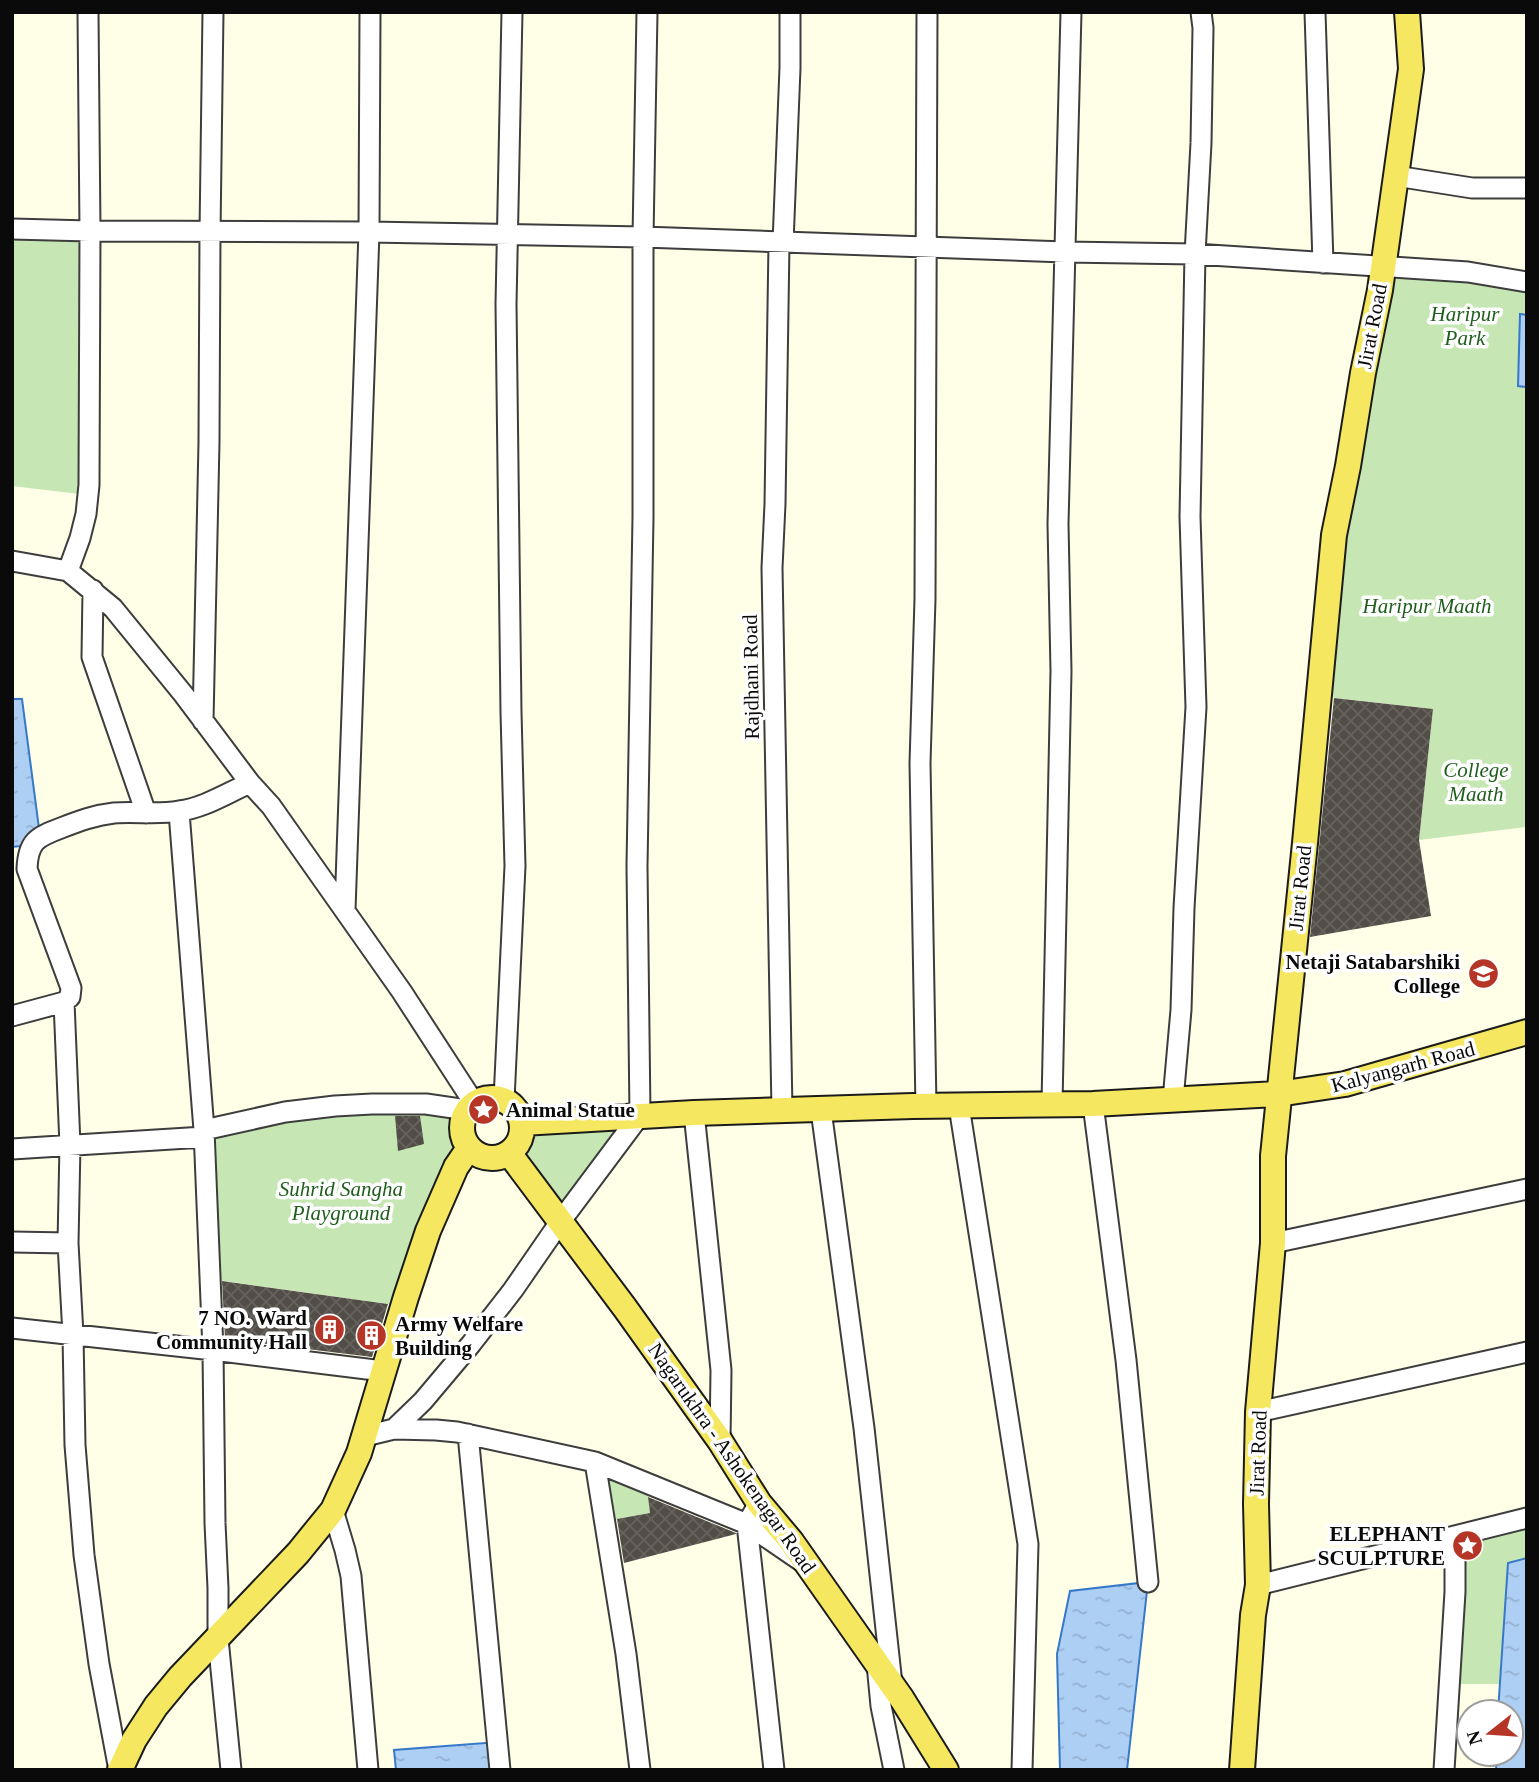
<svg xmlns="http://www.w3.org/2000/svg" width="1539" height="1782" viewBox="0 0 1539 1782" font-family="'Times New Roman',serif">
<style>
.park{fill:#c6e7b3}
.water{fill:url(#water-ripples);stroke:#3678c9;stroke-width:2}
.building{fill:url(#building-cross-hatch)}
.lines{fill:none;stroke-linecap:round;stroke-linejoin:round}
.minor-casing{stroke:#3d3d3d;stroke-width:23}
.major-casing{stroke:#1b1b1b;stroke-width:28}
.minor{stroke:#fff;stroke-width:19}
.major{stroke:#f5e860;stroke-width:24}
.labels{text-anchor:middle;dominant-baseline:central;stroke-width:7;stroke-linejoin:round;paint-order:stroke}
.park-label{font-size:21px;font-style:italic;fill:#205e1d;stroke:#fff}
.street-label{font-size:21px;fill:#0a0a0a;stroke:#fff}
.poi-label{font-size:21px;font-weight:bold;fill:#0a0a0a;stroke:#fff;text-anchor:end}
</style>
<defs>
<pattern id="water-ripples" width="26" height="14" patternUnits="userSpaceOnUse" patternTransform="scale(1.75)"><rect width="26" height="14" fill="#adcff4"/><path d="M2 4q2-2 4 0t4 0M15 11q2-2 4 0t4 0" fill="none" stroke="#94b0d0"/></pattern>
<pattern id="building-cross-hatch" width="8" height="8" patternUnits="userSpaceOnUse" patternTransform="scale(1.75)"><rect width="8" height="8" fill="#524d47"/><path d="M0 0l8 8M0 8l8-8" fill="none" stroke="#66625d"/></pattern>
</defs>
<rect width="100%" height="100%" fill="#fffee7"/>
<path class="park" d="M12 229 90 231 88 495 12 486Z
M1383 267 1527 282V827L1419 840 1433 709 1319 696Z
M467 1110 461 1130 464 1140 403 1306 210 1279 204 1130 285 1112Z
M640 1115 560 1222 509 1153 522 1123Z
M595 1462 647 1483 650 1513 605 1522Z
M1527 1520V1558L1508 1564 1499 1684H1460L1463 1536Z"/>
<path class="water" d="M1520 314 1527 315V387L1518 386Z
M12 699H22L40 836 31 845 12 847Z
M1527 1558V1770H1496L1497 1754H1511V1712H1498L1508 1563Z
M1148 1582 1127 1770H1060L1057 1654 1070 1591Z
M498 1742 500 1770H396L394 1750Z"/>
<path class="building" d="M1334 698 1433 709 1419 840 1431 916 1310 937Z
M395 1116H420L424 1144 398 1151Z
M222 1281 388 1304 372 1357 225 1339Z
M648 1497 736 1533V1534L624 1563 617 1519 650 1513Z"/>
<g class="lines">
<defs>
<path id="minor" d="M1315 12 1323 263
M1396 176 1472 188H1527
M12 229 90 231 369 232 643 237 1065 252 1195 254 1468 272 1527 282
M779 243 775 504 772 568 782 1110
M783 243 790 68V12
M12 561 68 571 113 608 184 695 250 783 271 806 402 992 474 1103
M68 571 80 538 86 514 89 485 90 231 88 12
M93 590 92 657 146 813
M203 721 209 442 210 232 213 12
M179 812 204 1130 213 1350 215 1523 218 1588V1639L231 1770
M345 910 369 232 370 12
M64 1002 70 1145 68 1243 73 1335 75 1445 84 1555 99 1664 119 1770
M12 1016 64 1002 70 997 71 988 27 869C28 841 37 837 61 828 79 821 95 815 114 813 135 811 157 815 179 811 204 808 227 793 250 783
M504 1100 515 866 511 712 506 304 512 12
M1173 1100 1181 1010 1184 908 1196 707 1190 517 1195 254 1201 143 1203 28 1201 12
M1052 1104 1061 671 1058 524 1071 12
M1093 1104 1126 1360 1148 1582
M959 1106 1028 1544 1022 1770
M926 1107 920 763 925 599 927 12
M821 1110 864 1428 892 1684
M694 1113 721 1370 720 1441
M204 1130 285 1112 335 1106 372 1104H426L467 1110
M12 1149 204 1137
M12 1242 68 1243
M1273 1243 1527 1189
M12 1328 213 1350 383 1371
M1258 1412 1527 1352
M394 1429 423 1401 471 1344 513 1290 560 1222 640 1115 637 866 643 517V237L647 12
M468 1434 500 1770
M365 1436 394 1429 436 1430 457 1432 595 1462 626 1654 640 1770
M595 1462 747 1524 801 1561
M759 1503 747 1524 774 1770
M333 1510 345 1550 351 1576 368 1770
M1258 1585 1527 1518
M877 1664 881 1706 894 1770
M1444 1770 1455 1592V1536"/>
<path id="major" d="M462 1128a30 30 0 1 1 60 0a30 30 0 1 1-60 0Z
M522 1123 694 1113 913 1106 1093 1104 1278 1094 1345 1084 1527 1032
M509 1153 625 1308 720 1441 759 1503 791 1541 902 1699 946 1770
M120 1770 134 1740 156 1706 180 1677 298 1553 333 1510 359 1453 406 1297 428 1231 456 1167 469 1148
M1242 1770 1253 1615 1258 1585 1256 1504 1258 1412 1273 1243V1156L1305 843 1334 535 1348 466 1363 373 1380 290 1396 176 1411 69 1407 12"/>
</defs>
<use href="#minor" class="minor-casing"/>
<use href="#major" class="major-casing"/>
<use href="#minor" class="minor"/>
<use href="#major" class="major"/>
</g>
<defs>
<symbol id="university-disc" viewBox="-11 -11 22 22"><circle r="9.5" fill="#b53626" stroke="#fff"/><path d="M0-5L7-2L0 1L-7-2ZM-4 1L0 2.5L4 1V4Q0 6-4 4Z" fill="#fff"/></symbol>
<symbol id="sight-disc" viewBox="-11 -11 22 22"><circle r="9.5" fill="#b53626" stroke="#fff"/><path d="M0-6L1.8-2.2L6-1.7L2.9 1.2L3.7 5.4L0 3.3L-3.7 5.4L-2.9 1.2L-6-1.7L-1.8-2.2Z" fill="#fff"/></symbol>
<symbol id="building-disc" viewBox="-11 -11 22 22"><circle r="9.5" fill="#b53626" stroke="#fff"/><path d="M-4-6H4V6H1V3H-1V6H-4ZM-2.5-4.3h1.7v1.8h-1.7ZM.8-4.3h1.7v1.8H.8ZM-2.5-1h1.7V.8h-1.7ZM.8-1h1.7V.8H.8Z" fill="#fff"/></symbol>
</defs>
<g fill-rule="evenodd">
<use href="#university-disc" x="1466" y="956" width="35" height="35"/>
<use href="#sight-disc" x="466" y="1092" width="35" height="35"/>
<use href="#building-disc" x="312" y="1312" width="35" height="35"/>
<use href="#building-disc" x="354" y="1318" width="35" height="35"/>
<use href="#sight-disc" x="1450" y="1528" width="35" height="35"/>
</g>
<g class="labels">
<g class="park-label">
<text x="1465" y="314">Haripur<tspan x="1465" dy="24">Park</tspan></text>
<text x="1427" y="606">Haripur Maath</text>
<text x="1476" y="770">College<tspan x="1476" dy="24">Maath</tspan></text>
<text x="341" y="1189">Suhrid Sangha<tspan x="341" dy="24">Playground</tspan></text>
</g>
<g class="street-label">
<text transform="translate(1372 326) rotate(-79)">Jirat Road</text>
<text transform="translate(751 677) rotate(-91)">Rajdhani Road</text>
<text transform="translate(1300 888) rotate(-84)">Jirat Road</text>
<text transform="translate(1403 1067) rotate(-15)">Kalyangarh Road</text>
<text transform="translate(1258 1453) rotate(-88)">Jirat Road</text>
<text transform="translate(732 1458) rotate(55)">Nagarukhra - Ashokenagar Road</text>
</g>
<g class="poi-label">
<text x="1460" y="962">Netaji Satabarshiki<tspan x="1460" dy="24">College</tspan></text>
<text x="506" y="1110" text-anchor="start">Animal Statue</text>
<text x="307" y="1318">7 NO. Ward<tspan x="307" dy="24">Community Hall</tspan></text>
<text x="395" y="1324" text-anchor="start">Army Welfare<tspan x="395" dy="24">Building</tspan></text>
<text x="1445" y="1534">ELEPHANT<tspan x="1445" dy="24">SCULPTURE</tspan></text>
</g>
</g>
<rect width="1539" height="1782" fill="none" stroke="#0a0a0a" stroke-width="28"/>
<g transform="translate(1490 1733) rotate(253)"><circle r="33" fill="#ffffff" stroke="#9d9d9d" stroke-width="2"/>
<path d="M0-5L12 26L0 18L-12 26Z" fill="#b53626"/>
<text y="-10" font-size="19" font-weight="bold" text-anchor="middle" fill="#0a0a0a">N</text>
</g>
</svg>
